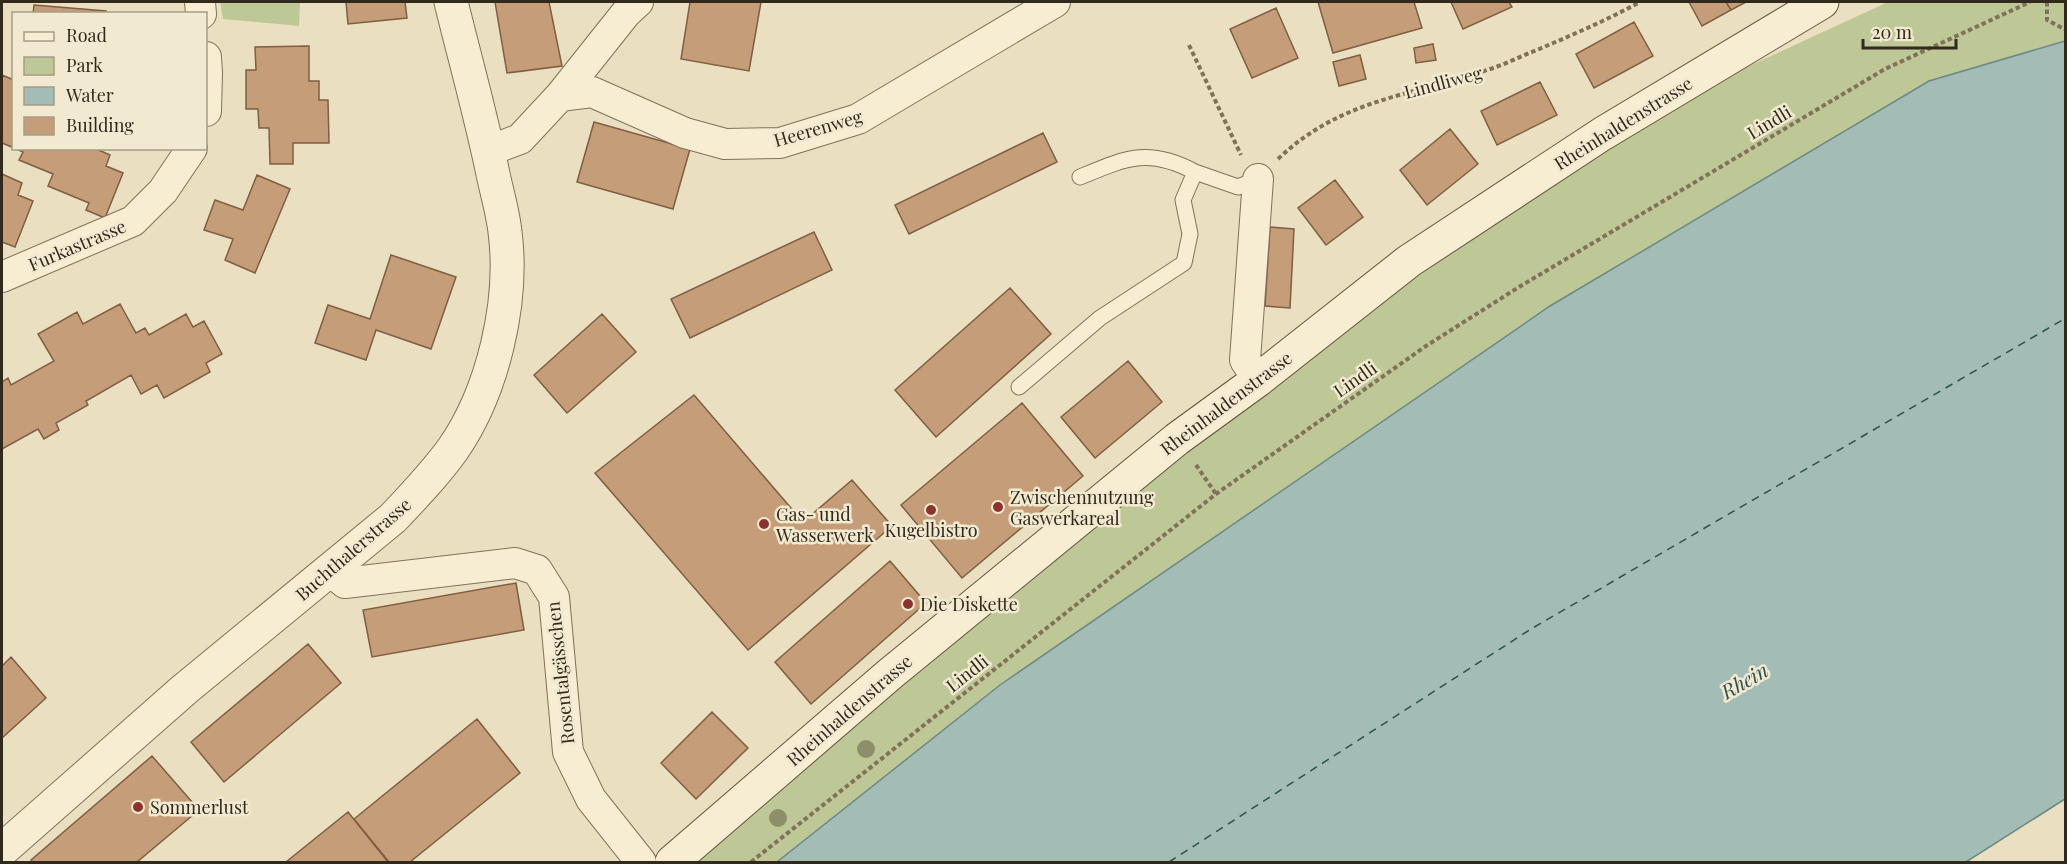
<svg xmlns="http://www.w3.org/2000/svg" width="2067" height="864" viewBox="0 0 2067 864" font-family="'Playfair Display',serif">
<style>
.green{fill:#bec796}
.water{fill:#a3bdb6;stroke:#6b8984;stroke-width:1.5}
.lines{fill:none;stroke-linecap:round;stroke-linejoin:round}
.ferry{stroke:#2d5151;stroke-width:1.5;stroke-dasharray:8 6;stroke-linecap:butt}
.building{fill:#c59d79;stroke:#7f5e42;stroke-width:1.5}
.service-casing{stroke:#82715a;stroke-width:17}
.minor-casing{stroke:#82715a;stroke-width:32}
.tertiary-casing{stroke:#82715a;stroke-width:35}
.secondary-casing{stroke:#63533d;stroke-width:35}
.path{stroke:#82715a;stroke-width:4;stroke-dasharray:4.5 3;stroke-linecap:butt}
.service{stroke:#f6edd3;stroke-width:15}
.minor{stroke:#f6edd3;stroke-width:30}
.tertiary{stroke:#f6edd3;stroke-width:33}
.secondary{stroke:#f6edd3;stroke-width:33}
.tree{fill:#8d8f6b}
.poi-dot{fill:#8c332f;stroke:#f2ead0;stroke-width:2}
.labels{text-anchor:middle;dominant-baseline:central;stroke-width:5;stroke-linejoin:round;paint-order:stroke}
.street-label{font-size:18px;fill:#32291d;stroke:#f2ead0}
.poi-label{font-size:18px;fill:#32291d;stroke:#f2ead0;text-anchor:start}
.water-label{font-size:20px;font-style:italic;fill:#2d5151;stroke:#f2ead0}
</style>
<rect width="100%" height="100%" fill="#eae0c1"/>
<path class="green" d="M220 2H300L299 26 223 19Z
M1888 2H2065V41L1929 81 1550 306 1000 685 777 862H697L1177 439 1602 134Z"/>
<path class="water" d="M2065 41V799L1966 862H777L1000 685 1550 306 1929 81Z"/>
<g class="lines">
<path class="ferry" d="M1169 862 1531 629 2066 318"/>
</g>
<path class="building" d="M346 2H405L407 18 348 24Z
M495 2H549L562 66 507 73Z
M690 2H761L749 71 681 59Z
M1318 2H1414L1422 28 1333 53Z
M1451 2H1509L1512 7 1463 29Z
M1689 2H1726L1731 10 1702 26Z
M1726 2H1746L1731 10Z
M34 5 106 11V14H33Z
M1276 8 1298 58 1252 78 1230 29Z
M1634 22 1653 56 1594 88 1576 54Z
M1433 44 1436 60 1416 63 1414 48Z
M309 46V81H319V100H328L329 143H293V164H270L269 128H259L258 109H246V70H256L255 47Z
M1360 55 1366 79 1339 86 1333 62Z
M2 75 14 80V148L2 143Z
M1540 82 1557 115 1497 145 1481 111Z
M594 122 690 149 673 209 577 182Z
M1450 129 1478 164 1427 205 1400 170Z
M1043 133 1057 162 909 234 895 205Z
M14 148H94L110 155 106 166 123 173 105 218 86 210 89 203 48 186 53 174 19 160 23 152Z
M2 174 22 183 18 195 33 201 15 247 2 242Z
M257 175 290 189 255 273 225 260 233 239 204 230 215 200 243 210Z
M1335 180 1363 217 1326 245 1298 208Z
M1270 227 1294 229 1290 308 1265 306Z
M814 232 832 270 690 338 671 299Z
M391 255 456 277 431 349 376 330 366 360 315 343 328 305 370 319Z
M1010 288 1051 334 936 437 895 390Z
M120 304 136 333 145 328 149 335 186 314 193 327 204 321 222 354 206 363 210 372 164 398 157 385 141 394 131 375 86 401 88 405 56 423 59 430 44 439 38 429 2 449V382L8 378 11 385 54 361 38 334 77 312 83 324Z
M602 314 636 352 567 413 534 375Z
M1128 361 1162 402 1095 458 1061 417Z
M694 395 803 522 852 480 892 526 748 650 595 473Z
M1022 403 1083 476 962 578 901 505Z
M890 561 926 603 811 704 775 662Z
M516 583 524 630 372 657 363 610Z
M308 644 341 683 224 782 191 742Z
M11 657 46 698 2 738V666Z
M712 712 748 748 696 799 661 763Z
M477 719 520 773 410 862H389L354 819Z
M152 756 199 810 137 862H33L31 860Z
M348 812 388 862H286Z"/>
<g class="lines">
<defs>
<path id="service" d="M1195 172 1238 187 1258 179
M1019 387 1100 318 1184 263 1190 234 1183 200 1195 172C1148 147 1126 158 1080 177"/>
<path id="minor" d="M200 2 201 14
M206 57 207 73 206 111
M560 96 592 92 685 133 725 144 780 143 858 119 1055 2
M488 151 520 139 560 96 626 13 638 2
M2 277 133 221 163 191 192 148
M1258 380 1245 360 1258 179
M330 571 345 583 515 563 537 570 554 597 568 752 591 799 641 862"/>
<path id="tertiary" d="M2 850 185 689 393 518C414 496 435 474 453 449 493 391 514 302 505 232 503 213 497 193 493 174 481 116 465 59 451 2"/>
<path id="secondary" d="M672 862 890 674 1177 439 1258 380 1409 261 1602 134 1822 2"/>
</defs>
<use href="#service" class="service-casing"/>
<use href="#minor" class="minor-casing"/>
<use href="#tertiary" class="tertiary-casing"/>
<use href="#secondary" class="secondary-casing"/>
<path class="path" d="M2047 2V20L2066 30
M1189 45 1241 155
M1278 159C1342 98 1412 96 1490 69 1506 64 1521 56 1537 50 1572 35 1607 20 1640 2
M1196 465 1216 494
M751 862 1216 494 1426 346 1519 287 1885 69 2030 2"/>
<use href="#service" class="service"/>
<use href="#minor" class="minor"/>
<use href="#tertiary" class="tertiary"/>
<use href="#secondary" class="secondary"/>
</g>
<g class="tree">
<circle cx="866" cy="749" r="9"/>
<circle cx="778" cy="818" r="9"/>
</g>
<g class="poi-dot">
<circle cx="998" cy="507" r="6"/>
<circle cx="931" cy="510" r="6"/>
<circle cx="764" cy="524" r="6"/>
<circle cx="908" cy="604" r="6"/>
<circle cx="138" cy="807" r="6"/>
</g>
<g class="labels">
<g class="street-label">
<text transform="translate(1443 82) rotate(-15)">Lindliweg</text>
<text transform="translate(1769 122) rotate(-31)">Lindli</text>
<text transform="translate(1623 123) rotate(-32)">Rheinhaldenstrasse</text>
<text transform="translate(818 128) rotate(-16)">Heerenweg</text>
<text transform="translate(77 245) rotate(-23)">Furkastrasse</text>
<text transform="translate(1355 379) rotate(-35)">Lindli</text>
<text transform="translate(1226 403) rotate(-37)">Rheinhaldenstrasse</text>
<text transform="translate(353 549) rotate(-41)">Buchthalerstrasse</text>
<text transform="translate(560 673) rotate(-96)">Rosentalgässchen</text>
<text transform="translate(967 673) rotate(-38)">Lindli</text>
<text transform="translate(849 710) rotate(-41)">Rheinhaldenstrasse</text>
</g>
<g class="poi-label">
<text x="1010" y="497">Zwischennutzung<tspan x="1010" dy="21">Gaswerkareal</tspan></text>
<text x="776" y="514">Gas- und<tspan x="776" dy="21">Wasserwerk</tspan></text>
<text x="931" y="530" text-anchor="middle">Kugelbistro</text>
<text x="920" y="604">Die Diskette</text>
<text x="150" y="807">Sommerlust</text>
</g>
<g class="water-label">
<text transform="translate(1744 680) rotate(-30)">Rhein</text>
</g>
</g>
<rect width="2067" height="864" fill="none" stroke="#32291d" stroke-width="6"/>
<rect x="12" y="12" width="195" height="138" fill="#f2ead0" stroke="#a59d88" stroke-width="1.5"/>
<rect x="24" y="32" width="30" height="9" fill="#f6edd3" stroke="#a59d88" stroke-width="1.5"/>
<text x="66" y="42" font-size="18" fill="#32291d">Road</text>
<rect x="24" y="57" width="30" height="18" fill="#bec796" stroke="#a59d88" stroke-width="1.5"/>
<text x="66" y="72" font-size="18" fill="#32291d">Park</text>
<rect x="24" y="87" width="30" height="18" fill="#a3bdb6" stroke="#a59d88" stroke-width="1.5"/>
<text x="66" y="102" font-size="18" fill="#32291d">Water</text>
<rect x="24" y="117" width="30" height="18" fill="#c59d79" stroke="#a59d88" stroke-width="1.5"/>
<text x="66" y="132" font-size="18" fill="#32291d">Building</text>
<path d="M1863 39v9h93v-9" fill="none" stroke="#32291d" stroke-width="3"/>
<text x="1872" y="39" font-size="18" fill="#32291d" stroke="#f2ead0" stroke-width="4.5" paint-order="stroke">20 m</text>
</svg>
